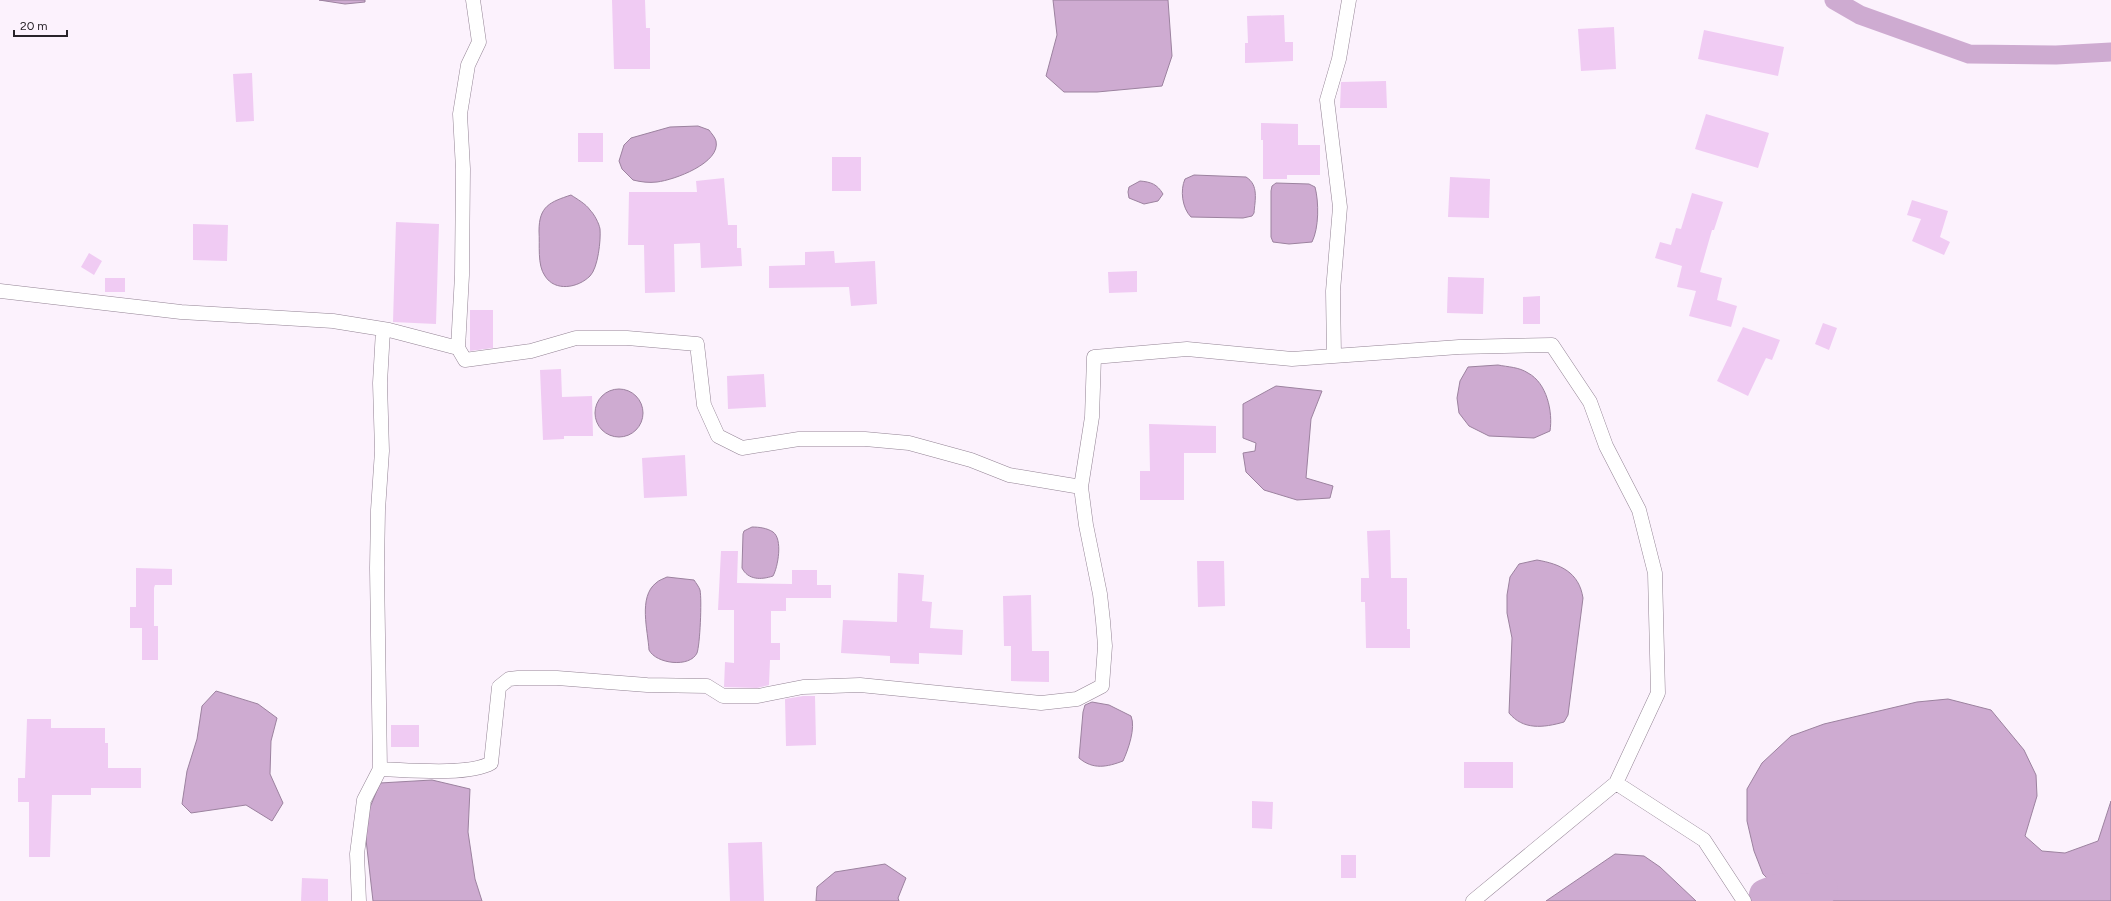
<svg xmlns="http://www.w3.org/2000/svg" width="2111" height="901" viewBox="0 0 2111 901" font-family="Figtree,sans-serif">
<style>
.water{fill:#ceabd1;stroke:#9c829f}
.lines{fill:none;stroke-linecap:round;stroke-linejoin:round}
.canal{stroke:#ceabd1;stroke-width:19}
.river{stroke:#ceabd1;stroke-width:32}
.building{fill:#f0cbf3}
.minor-casing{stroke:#938394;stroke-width:15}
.minor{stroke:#fff;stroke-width:14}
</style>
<rect width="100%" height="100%" fill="#fcf2fd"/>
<path class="water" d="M319 0H365V2L345 4Z
M1053 0H1168L1172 56 1162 86 1097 92H1064L1046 76 1057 35Z
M698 126 709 130C711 133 715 137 716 141 721 163 674 180 657 182 649 183 641 182 633 180L622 169 619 161 624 145 631 138 670 127Z
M1194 175 1246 177C1259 185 1255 200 1254 213L1252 216 1243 218 1191 217C1182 208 1180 190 1185 179Z
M1140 181C1151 182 1157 184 1163 194L1158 201 1144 204 1129 198 1128 192 1129 187Z
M1276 183 1309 184 1315 187C1319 202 1319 228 1312 242L1289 244 1273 242 1271 237V191L1272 186Z
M571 195C577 199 586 204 590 210 594 214 599 223 600 229 601 240 598 268 590 276 578 288 555 292 545 276 537 265 540 245 539 231 539 206 550 202 571 195Z
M1498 365C1508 367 1519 367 1528 373 1547 383 1553 412 1550 431L1534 438 1489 436 1469 426 1459 413 1457 398 1460 381 1468 367Z
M1276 386 1322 391 1311 419 1306 478 1333 486 1330 498 1297 500 1264 490 1246 472 1243 453 1255 451 1256 443 1243 438V404Z
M595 413a24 24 0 1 1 48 0a24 24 0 1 1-48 0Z
M752 527C759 527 767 528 773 532 783 539 778 567 773 576 761 580 748 580 742 568L743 534 744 531Z
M1537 560C1560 564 1579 572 1583 598L1568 715 1564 722C1543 728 1523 730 1509 713L1512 638 1507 613V595L1510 577 1519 564Z
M667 577 694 580C696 583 699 587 700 590 702 600 700 645 697 653 690 668 656 664 649 650 648 631 638 597 656 583 659 580 663 579 667 577Z
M216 691 258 704 277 718 271 741 270 774 283 803 272 821 246 805 191 813 182 804 187 771 197 739 202 706Z
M1948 699 1991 710 2024 750 2036 775 2037 796 2025 836 2042 851 2065 853 2098 841 2111 801V901H1790L1763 874 1754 851 1747 821V789L1762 763 1791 736 1824 724 1917 702Z
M1092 702 1109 705 1131 716C1136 728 1128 750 1123 761 1107 767 1093 770 1079 758L1083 712 1085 705Z
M432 780 470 789 468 832 475 879 482 901H373L364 822 380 783Z
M1615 854 1644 856 1660 867 1696 901H1546Z
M885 864 906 878 898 898 899 901H816L817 887 835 872Z"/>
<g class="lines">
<path class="canal" d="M1834 0 1860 15 1969 54 2056 55 2111 52"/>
<path class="river" d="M1765 895 1778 890 1822 889"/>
</g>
<path class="building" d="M612 0H645L646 28H650V69H614Z
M1284 15 1285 42H1293V61L1245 63V43H1248L1247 16Z
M1614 27 1616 69 1581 71 1578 29Z
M1704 30 1784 47 1778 76 1698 59Z
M252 73 254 121 236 122 233 74Z
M1386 81 1387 108H1340L1341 82Z
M1706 114 1769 133 1758 168 1695 149Z
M1261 123 1298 124V145H1320V175H1287V179H1263V140H1261Z
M578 133H603V162H578Z
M832 157H861V191H832Z
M1450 177 1490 179 1489 218 1448 217Z
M724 178 728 225H737V248H741L742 266 701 268 700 243 674 244 675 292 645 293 644 245H628L629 192H697L696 181Z
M1692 193 1723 202 1714 230H1712L1700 272 1722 278 1717 300 1737 306 1731 327 1689 316 1696 291 1677 287 1682 266 1655 258 1660 242 1671 245 1676 228 1681 229Z
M1912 200 1948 211 1940 237 1950 242 1944 255 1912 241 1921 219 1907 215Z
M396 222 439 224 436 324 393 322Z
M193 224 228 225 227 261 193 260Z
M834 251 835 263 875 261 877 304 851 306 849 287 769 288V266L805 265V252Z
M89 253 102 261 94 275 81 267Z
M1137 271V292L1109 293 1108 272Z
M1448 277 1484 278 1483 314 1447 313Z
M105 278H125V292H105Z
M1540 296V324H1523V297Z
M470 310H493V348L470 351Z
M1823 323 1837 328 1829 350 1815 344Z
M1743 327 1780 340 1772 360 1766 358 1748 396 1717 381Z
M561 369 562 397 592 396 593 436H564V439L543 440 540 370Z
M764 374 766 407 728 409 727 376Z
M1149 424 1216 426V453H1184V500H1140V471H1150Z
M685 455 687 496 644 498 642 458Z
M1390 530 1391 578H1407V629H1410V648H1366L1365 602H1361V578H1369L1367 531Z
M721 551H738L737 583 792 584V570H817V585H831V598H786V611H771V643H780V660H770L769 685 757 688 724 687 725 662 734 663V610H718Z
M1197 561H1224L1225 606 1198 607Z
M136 568 172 569V585H155L154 588V626H158V660H142V628H130V607H136Z
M898 573 924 575 922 601 932 602 930 628 963 630 962 655 919 653V664L890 663V656L841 653 843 620 897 622Z
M1031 595 1032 651H1049V682L1011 681V646H1004L1003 596Z
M803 696H815L816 745 786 746 785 699Z
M27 719H51V728H105V743H108V768H141V788H91V795H52L50 857H29V802H18V778H25Z
M391 725H419V747H391Z
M1464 762H1513V788H1464Z
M1252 801 1273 802 1272 829 1252 828Z
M762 842 764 901H730L728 843Z
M1341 855H1356V878H1341Z
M302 878 328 879V901H301Z"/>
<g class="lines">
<defs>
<path id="minor" d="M0 291 181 312 333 321 389 330 458 348 462 275 463 169 460 114 468 65 479 42 473 0
M458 348 465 360 531 351 576 338H627L697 344 704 405 718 436 742 448 799 439H865L909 443 971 460 1009 475 1081 487 1092 417 1094 357 1187 349 1292 359 1459 347 1552 345 1590 402 1606 446 1639 510 1655 573 1658 693 1616 783
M1334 355 1333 291 1340 207 1327 100 1339 59 1349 0
M380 769C408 770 468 776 491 763L499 687 509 679 518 678H557L647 685 707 686 723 696H758L803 687 860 685 1041 703 1077 699 1102 686 1105 646 1103 621 1100 594 1086 525 1081 487
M359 901 357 854 364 800 380 769 377 568 378 510 382 451 380 383 383 330
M1473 901 1616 783 1704 840 1744 901"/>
</defs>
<use href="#minor" class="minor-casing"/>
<use href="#minor" class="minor"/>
</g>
<path d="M14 30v6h53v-6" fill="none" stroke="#29232a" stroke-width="2"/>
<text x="20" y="30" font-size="12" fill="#29232a" stroke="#fcf2fd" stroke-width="3" paint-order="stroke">20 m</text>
</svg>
